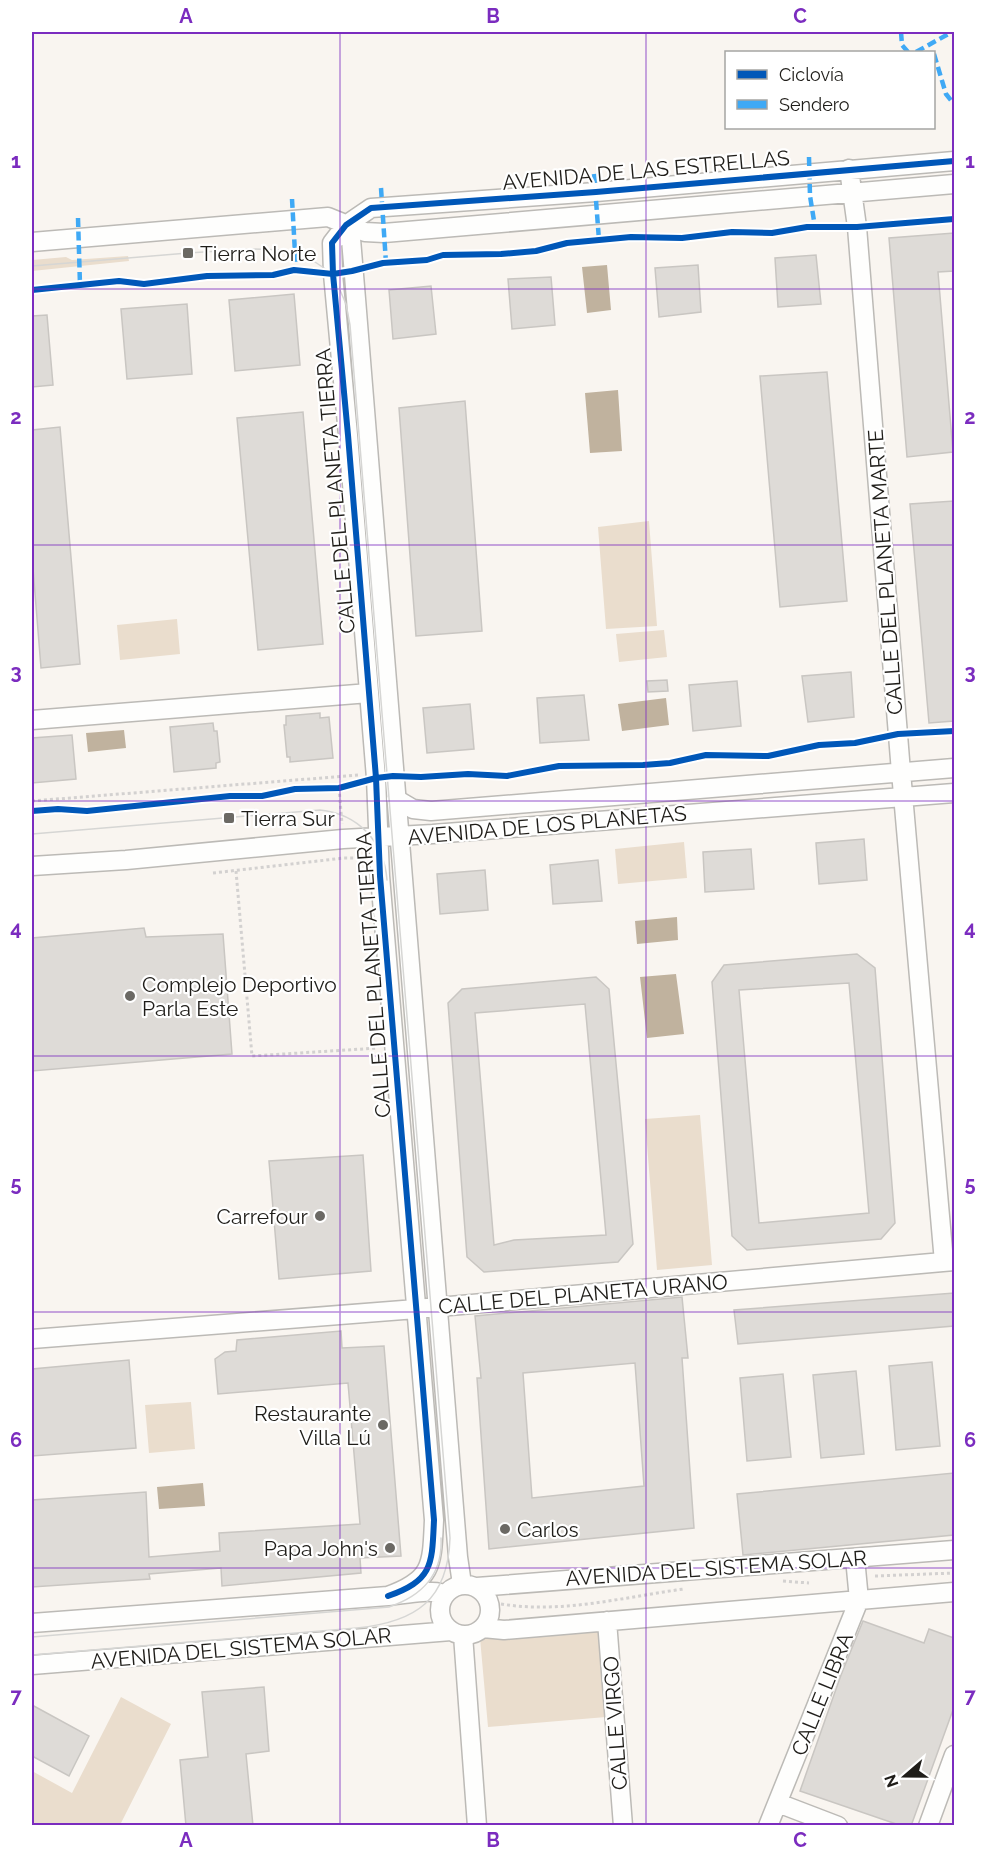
<svg xmlns="http://www.w3.org/2000/svg" width="986" height="1857" viewBox="0 0 986 1857" font-family="Raleway,sans-serif">
<style>
.green{fill:#eaddcd}
.water{fill:#c0b29e}
.building{fill:#dedbd7;stroke:#c9c6c2;stroke-width:1.5;fill-rule:evenodd}
.lines{fill:none;stroke-linecap:round;stroke-linejoin:round}
.minor-casing{stroke:#bcbab6;stroke-width:21}
.path{stroke:#d3d1d0;stroke-width:3;stroke-dasharray:3 3;stroke-linecap:butt}
.minor{stroke:#fefefd;stroke-width:18}
.tram{stroke:#d6d6d4;stroke-width:1.5}
.quiet{stroke:#3fa9f5;stroke-width:4.5;stroke-dasharray:9 4.5;stroke-linecap:butt}
.cycleway-casing{stroke:#fff;stroke-width:10}
.cycleway{stroke:#0057b8;stroke-width:6}
.grid{fill:none;stroke:#7b2cbf;stroke-width:1.5;stroke-opacity:0.55}
.poi-dot{fill:#6b6964;stroke:#fff;stroke-width:2}
.labels{text-anchor:middle;dominant-baseline:central;stroke-width:4.5;stroke-linejoin:round;paint-order:stroke}
.street-label{font-size:21px;fill:#1f1d19;stroke:#fff}
.poi-label{font-size:21px;fill:#1f1d19;stroke:#fff;text-anchor:start}
.neatline{fill:none;stroke:#7b2cbf;stroke-width:2}
.grid-label{font-size:20px;text-anchor:middle;font-weight:bold;fill:#7b2cbf}
</style>
<rect width="100%" height="100%" fill="#f9f5f0"/>
<path class="green" d="M128 256 129 261 32 271V260L66 257 72 260Z
M649 521 657 626 606 629 598 527Z
M177 619 180 654 120 660 117 625Z
M664 630 667 657 619 662 616 634Z
M684 842 687 878 618 884 615 849Z
M700 1115 712 1265 657 1270 645 1119Z
M191 1402 195 1449 149 1453 145 1405Z
M601 1628 606 1717 488 1727 480 1638Z
M121 1697 171 1724 120 1825H32V1771L72 1793Z"/>
<path class="water" d="M607 265 611 310 587 313 582 267Z
M618 390 622 451 590 453 585 393Z
M666 698 669 725 622 731 618 704Z
M124 730 126 748 88 752 86 733Z
M677 917 678 940 637 944 635 921Z
M676 974 684 1034 647 1038 640 977Z
M203 1483 205 1506 159 1509 157 1487Z"/>
<path class="building" d="M954 233V271L938 272 953 452 907 457 889 238Z
M816 255 821 304 778 307 775 258Z
M698 265 701 312 659 317 655 268Z
M551 277 555 325 512 329 508 279Z
M431 286 436 334 393 339 389 290Z
M294 294 300 365 235 371 229 300Z
M187 304 192 374 127 379 121 309Z
M47 315 53 385 32 387V316Z
M827 372 847 601 780 607 760 376Z
M465 401 482 631 416 636 399 408Z
M303 412 323 644 258 650 237 418Z
M60 427 80 664 41 668 32 556V430Z
M954 501V721L929 723 910 504Z
M851 672 854 717 808 722 802 676Z
M667 680 668 691 648 692 647 681Z
M737 681 741 726 693 731 689 685Z
M584 695 589 740 540 743 537 698Z
M470 704 474 749 427 753 423 708Z
M320 713V718L329 717 333 758 290 762V757H287L284 725H286V716Z
M213 723 214 731H217L220 762 216 763V768L174 772 170 727Z
M72 735 76 779 32 783V738Z
M864 839 867 880 819 884 816 843Z
M751 849 754 889 705 892 703 852Z
M598 860 602 901 553 904 550 865Z
M485 870 488 910 440 914 437 874Z
M144 928 146 937 223 934 232 1054 32 1071V938Z
M857 954 875 968 895 1223 881 1239 747 1250 732 1236 712 982 724 965ZM849 983 869 1213 759 1223 739 990Z
M596 977 609 989 633 1244 618 1262 484 1272 467 1257 448 1003 462 989ZM585 1004 606 1235 514 1240 494 1245 475 1013Z
M363 1155 371 1271 279 1279 269 1161Z
M954 1293V1326L738 1344 734 1310Z
M682 1297 688 1358H682L694 1528 489 1549 477 1378H481L475 1316ZM635 1363 644 1486 532 1498 523 1373Z
M341 1331 342 1348 384 1346 401 1556 360 1558 361 1573 222 1586 221 1568 149 1574 150 1579 32 1587V1500L146 1492 149 1557 220 1551 219 1533 360 1524 348 1383 218 1394 215 1359 225 1352 236 1351 237 1340Z
M129 1360 136 1448 32 1456V1369Z
M932 1362 940 1446 896 1450 889 1366Z
M856 1371 864 1454 821 1458 813 1375Z
M783 1374 791 1457 747 1461 740 1378Z
M954 1473V1535L743 1555 737 1494Z
M863 1621 924 1643 929 1629 954 1638V1707L911 1826H902L800 1791 841 1675Z
M264 1687 269 1751 246 1754 253 1826H186L180 1760 208 1757 202 1692Z
M32 1705 89 1736 69 1776 32 1756Z"/>
<g class="lines">
<defs>
<path id="minor" d="M849 169 857 227 901 772 944 1262
M346 225 351 239 356 299 458 1557 462 1584
M32 242 328 217 365 232 384 233 954 184
M32 720 369 693
M396 799 413 809 431 811 954 768
M32 866 126 860 343 839 433 834 954 793
M32 1339 416 1309 954 1261
M440 1610a25 25 0 1 1 50 0a25 25 0 1 1-50 0Z
M477 1587 954 1550
M388 1596C433 1580 432 1565 434 1520L380 876 376 778 348 435 333 274 332 243 346 225 371 208 596 192 954 161
M607 1621 623 1826
M32 1623 388 1596C407 1594 426 1589 445 1594
M483 1628 504 1630 954 1592
M463 1635 477 1826
M32 1665 451 1631
M778 1803 838 1826
M768 1826 859 1600 855 1558
M928 1826 954 1755"/>
</defs>
<use href="#minor" class="minor-casing"/>
<path class="path" d="M339 788 342 824
M32 801 359 775
M236 871 252 1056 378 1048
M213 873 344 858H359L364 863
M875 1576 954 1573
M783 1581 809 1583
M501 1604C563 1614 623 1597 684 1589"/>
<use href="#minor" class="minor"/>
<path class="tram" d="M32 266 188 253 251 249 284 250 312 260 333 274 346 304 350 325 450 1538C448 1600 416 1622 357 1628L32 1655
M32 834 320 810C358 814 384 841 387 880
M32 1637 389 1607C422 1596 443 1574 441 1538"/>
<path class="quiet" d="M901 32 902 45 908 52
M916 52 952 32
M934 54 946 94 954 104
M809 157 810 196 815 227
M594 174 599 240
M381 188 386 263
M292 199 296 271
M78 218 80 285"/>
<defs>
<path id="cycleway" d="M32 290 119 281 144 284 207 276 273 275 294 270 333 274 352 271 383 263 427 260 443 255 501 254 536 251 567 243 631 237 682 238 732 232 772 233 807 227H857L954 219
M32 811 58 809 87 811 230 796H262L295 789 339 788 376 778 393 776 421 777 468 774 507 776 559 766 643 765 670 763 706 755 768 756 819 745 855 743 898 734 954 731
M388 1596C433 1580 432 1565 434 1520L380 876 376 778 348 435 333 274 332 243 346 225 371 208 596 192 954 161"/>
</defs>
<use href="#cycleway" class="cycleway-casing"/>
<use href="#cycleway" class="cycleway"/>
</g>
<path class="grid" d="M340 32V1826M646 32V1826M32 289H954M32 545H954M32 801H954M32 1056H954M32 1312H954M32 1568H954"/>
<g class="poi-dot">
<rect x="182" y="247" width="12" height="12" rx="3"/>
<rect x="223" y="812" width="12" height="12" rx="3"/>
<circle cx="130" cy="996" r="6"/>
<circle cx="320" cy="1216" r="6"/>
<circle cx="383" cy="1425" r="6"/>
<circle cx="505" cy="1529" r="6"/>
<circle cx="390" cy="1548" r="6"/>
</g>
<g class="labels">
<g class="street-label">
<text transform="translate(646 170) rotate(-5)">AVENIDA DE LAS ESTRELLAS</text>
<text transform="translate(335 491) rotate(-95)">CALLE DEL PLANETA TIERRA</text>
<text transform="translate(885 572) rotate(-94)">CALLE DEL PLANETA MARTE</text>
<text transform="translate(547 825) rotate(-5)">AVENIDA DE LOS PLANETAS</text>
<text transform="translate(373 975) rotate(-94)">CALLE DEL PLANETA TIERRA</text>
<text transform="translate(583 1294) rotate(-5)">CALLE DEL PLANETA URANO</text>
<text transform="translate(716 1568) rotate(-4)">AVENIDA DEL SISTEMA SOLAR</text>
<text transform="translate(241 1648) rotate(-5)">AVENIDA DEL SISTEMA SOLAR</text>
<text transform="translate(822 1694) rotate(-68)">CALLE LIBRA</text>
<text transform="translate(615 1723) rotate(-94)">CALLE VIRGO</text>
</g>
<g class="poi-label">
<text x="200" y="253">Tierra Norte</text>
<text x="241" y="818">Tierra Sur</text>
<text x="142" y="984">Complejo Deportivo<tspan x="142" dy="24">Parla Este</tspan></text>
<text x="308" y="1216" text-anchor="end">Carrefour</text>
<text x="371" y="1413" text-anchor="end">Restaurante<tspan x="371" dy="24">Villa Lú</tspan></text>
<text x="517" y="1529">Carlos</text>
<text x="378" y="1548" text-anchor="end">Papa John's</text>
</g>
</g>
<rect width="986" height="1857" fill="none" stroke="#ffffff" stroke-width="66"/>
<rect x="725" y="51" width="210" height="78" fill="#ffffff" stroke="#a5a5a3" stroke-width="1.5"/>
<rect x="737" y="70" width="30" height="9" fill="#0057b8" stroke="#a5a5a3" stroke-width="1.5"/>
<text x="779" y="81" font-size="18" fill="#1f1d19">Ciclovía</text>
<rect x="737" y="100" width="30" height="9" fill="#3fa9f5" stroke="#a5a5a3" stroke-width="1.5"/>
<text x="779" y="111" font-size="18" fill="#1f1d19">Sendero</text>
<g transform="translate(905 1776) rotate(250)" stroke="#ffffff" stroke-width="4.5" paint-order="stroke">
<path d="M0-4.5L10 22L0 15L-10 22Z" fill="#1f1d19"/>
<text y="-9" font-size="16" font-weight="bold" text-anchor="middle" fill="#1f1d19">N</text>
</g>
<rect x="33" y="33" width="920" height="1791" class="neatline"/>
<g class="grid-label">
<text x="186" y="23">A</text>
<text x="493" y="23">B</text>
<text x="800" y="23">C</text>
<text x="16" y="168">1</text>
<text x="970" y="168">1</text>
<text x="16" y="424">2</text>
<text x="970" y="424">2</text>
<text x="16" y="679">3</text>
<text x="970" y="679">3</text>
<text x="16" y="935">4</text>
<text x="970" y="935">4</text>
<text x="16" y="1191">5</text>
<text x="970" y="1191">5</text>
<text x="16" y="1447">6</text>
<text x="970" y="1447">6</text>
<text x="16" y="1703">7</text>
<text x="970" y="1703">7</text>
<text x="186" y="1847">A</text>
<text x="493" y="1847">B</text>
<text x="800" y="1847">C</text>
</g>
</svg>
